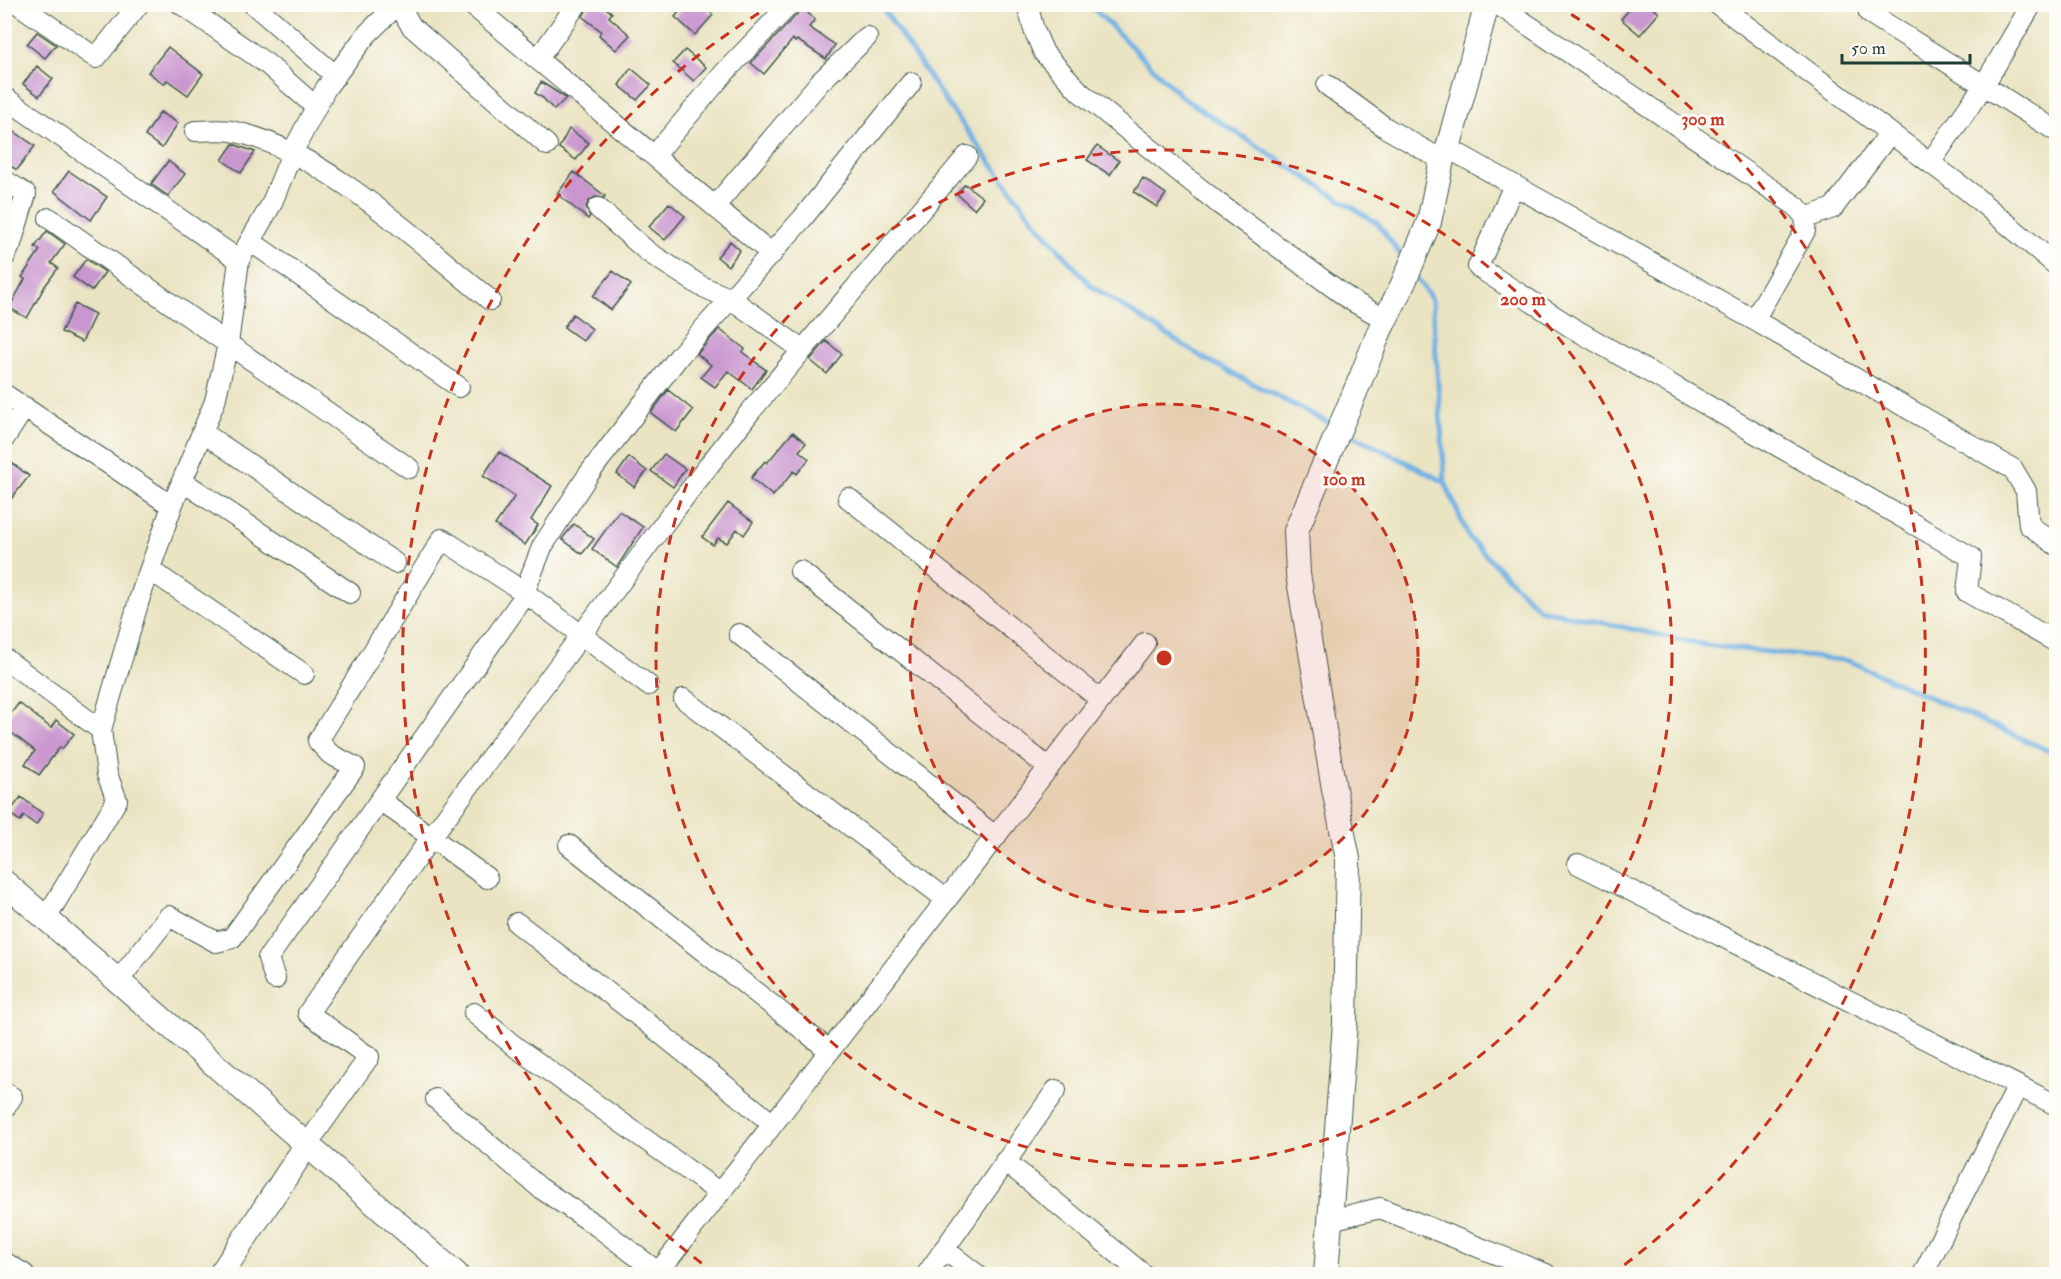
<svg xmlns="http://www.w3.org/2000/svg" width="2061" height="1279" viewBox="0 0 2061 1279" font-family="'IM FELL Double Pica',serif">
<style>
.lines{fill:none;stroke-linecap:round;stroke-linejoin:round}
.stream{stroke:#6fb0e3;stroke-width:5}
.building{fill:#c996cf}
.minor-casing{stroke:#3d5649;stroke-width:22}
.tertiary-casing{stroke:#3d5649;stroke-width:26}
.minor{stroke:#fff;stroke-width:20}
.tertiary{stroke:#fff;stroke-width:24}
.ring{fill:none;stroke:#c8321e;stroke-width:3;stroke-dasharray:10 8}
.centre{fill:#c8321e;stroke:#fdfcf7;stroke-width:3}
.ring-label{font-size:18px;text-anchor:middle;font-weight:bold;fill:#c8321e;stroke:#fdfcf7;stroke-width:6;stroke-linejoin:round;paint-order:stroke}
</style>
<rect width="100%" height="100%" fill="#fdfcf7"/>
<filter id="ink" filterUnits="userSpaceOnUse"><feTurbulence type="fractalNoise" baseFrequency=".0167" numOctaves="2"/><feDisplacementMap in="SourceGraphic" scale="12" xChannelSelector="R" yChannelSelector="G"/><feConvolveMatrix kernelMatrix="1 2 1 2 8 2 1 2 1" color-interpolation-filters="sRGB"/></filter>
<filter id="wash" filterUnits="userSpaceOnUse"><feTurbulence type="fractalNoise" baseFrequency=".008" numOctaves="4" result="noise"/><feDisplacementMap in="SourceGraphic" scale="24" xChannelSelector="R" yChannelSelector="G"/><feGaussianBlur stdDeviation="1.35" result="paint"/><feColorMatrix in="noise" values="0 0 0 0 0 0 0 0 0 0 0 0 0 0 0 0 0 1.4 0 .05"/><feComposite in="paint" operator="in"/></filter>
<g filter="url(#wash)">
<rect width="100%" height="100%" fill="#eae4c3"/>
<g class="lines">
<path class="stream" d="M880 4 946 102 1033 219 1091 286 1205 359 1333 425
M1089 4 1183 98 1378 224 1405 261
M1414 274 1432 300 1445 482
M1347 432 1445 482 1469 538 1539 609 1705 645 1849 661 2056 754"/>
</g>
<g id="blocks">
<path class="building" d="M589 4H601L612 13 609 17 630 35 616 50 599 35 601 31 583 17Z
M686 4H702L713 15 695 35 675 17Z
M1634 4H1649L1659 13 1640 35 1621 19Z
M803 8 815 20 809 27 835 45 826 59 797 40 795 42 793 39 764 74 751 63Z
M37 32 56 45 45 58 27 44Z
M168 47 203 74 188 95 167 80 164 84 148 72Z
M685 50 706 67 694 81 673 63Z
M37 66 53 79 39 96 23 84Z
M631 68 651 85 637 100 619 85Z
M541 82 566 98 554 110 543 98 535 93Z
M160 112 178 123 162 148 145 136Z
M9 128 35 146 17 170 4 162V135Z
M569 129 589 143 576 160 559 148Z
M233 144 255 152 241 173 222 160Z
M1097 146 1119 161 1110 175 1087 160Z
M168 161 185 174 168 196 151 184Z
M69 171 107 197 91 220 54 191Z
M574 172 605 196 604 198 595 197 589 201 586 206 590 216 588 219 557 194Z
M1143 178 1166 194 1157 207 1134 192Z
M965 184 983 198 974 209 957 194Z
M669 203 685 216 665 240 649 227Z
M47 231 65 244 51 263 58 268 45 286 27 318 9 308 25 279 22 277 40 250 35 247Z
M730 241 740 250 728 266 717 257Z
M86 259 105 272 92 291 73 277Z
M613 271 631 285 611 310 593 296Z
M75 304 95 314 82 342 61 332Z
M573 314 592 329 583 341 564 327Z
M719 329 745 349 742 352 766 370 752 389 728 371 715 387 701 377 711 365 697 354Z
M826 341 842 354 827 374 810 360Z
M668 390 693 410 676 432 651 413Z
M793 432 806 443 799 451 809 459 797 474 794 471 773 496 751 478 765 461 767 463Z
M499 452 552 486 531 520 538 525 525 545 495 525 515 496 483 476Z
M664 454 685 469 673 487 651 471Z
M4 457 29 476 4 508Z
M629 457 647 471 634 487 617 474Z
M728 503 753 522 744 535 737 529 727 543 718 538 713 545 702 537Z
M619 511 643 527 617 567 592 549Z
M574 524 594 539 582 554 562 539Z
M19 703 51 728 56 720 74 734 62 749 60 747 39 775 25 764 35 751 4 727V722Z
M21 797 43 814 36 825 24 816 20 821 9 813Z"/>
</g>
</g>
<g filter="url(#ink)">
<use href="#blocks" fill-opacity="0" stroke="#3d5649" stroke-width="1.5"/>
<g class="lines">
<defs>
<path id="minor" d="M18 4 96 58 139 4
M181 4 267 64 316 107
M253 4 336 76
M399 4 411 26 547 145
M471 4 772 254
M1027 4 1034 30 1044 53 1080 92 1218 203 1352 301 1385 319
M1497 4 1796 206 1806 218 1805 231 1754 320
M1717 4 1968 191 2056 265
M1869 13 2056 131
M538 59 577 4
M1327 85 1386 128 1442 160
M4 97 239 260
M195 131C207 131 220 129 231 131 319 147 421 244 490 300
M1448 148 1754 320 2013 469 2026 491 2029 525 2056 545
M654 156 725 72 790 4
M1930 163 1984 85 2032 4
M4 180 26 194 11 244 4 258
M1514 185 1478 267 1571 327 1971 557 1967 592 2056 642
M715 206 820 82 867 37
M598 208 648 252 701 286 731 299 803 350
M49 218 228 344 409 468
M1806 218 1833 208 1890 133
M250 241 459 387
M4 394 172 506
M202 432 395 563
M4 439 25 407
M182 481 350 593
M848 498 1101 700
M150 570 304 674
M800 571 1049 768
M739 634 996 837
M4 658 101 730
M684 699 947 900
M380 800 487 878
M569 845 830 1051
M1578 864 2056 1105
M46 918 117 800 107 774 101 730 140 597 172 506 215 401 228 344 239 260 271 205 292 153 326 88 367 34 398 4
M517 923 645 1021 773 1124
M275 979 268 958 521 601 542 547 588 475 680 355 802 219 911 83
M118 981 169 916 216 942 232 938 355 767 330 754 318 741 442 539 524 592 648 685
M474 1013 517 1048 720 1193
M4 1092 12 1097 4 1109
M436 1099 540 1188 597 1226 659 1273
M306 1146 369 1057 308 1013 432 836 666 521 750 412 967 156
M1005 1161 1143 1274
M1330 1220 1380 1208 1546 1274
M944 1249 976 1274
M4 1262 24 1274
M657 1274 1145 643
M927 1274 1056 1090
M1923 1274 2018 1086"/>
<path id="tertiary" d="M4 882 456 1274
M221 1274 306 1146
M1326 1274 1345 1023 1348 859 1334 789 1298 574 1296 531 1361 378 1380 330 1403 284 1429 222 1442 160 1448 148 1487 4"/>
</defs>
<use href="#minor" class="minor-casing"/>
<use href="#tertiary" class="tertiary-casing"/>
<use href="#minor" class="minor"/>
<use href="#tertiary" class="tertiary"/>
</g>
</g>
<circle cx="1164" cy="658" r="254" fill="#c8321e" fill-opacity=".12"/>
<g class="ring">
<circle cx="1164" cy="658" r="254"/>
<circle cx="1164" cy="658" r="508"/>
<path d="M716 1274A762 762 0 0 1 772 5M1556 5A762 762 0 0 1 1612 1274"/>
</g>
<circle cx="1164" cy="658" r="9" class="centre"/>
<g class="ring-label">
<text x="1703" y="125">300 m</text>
<text x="1523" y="305">200 m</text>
<text x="1344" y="485">100 m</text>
</g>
<rect width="2061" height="1279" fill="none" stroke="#fdfcf7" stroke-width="24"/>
<path d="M1842 54v9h128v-9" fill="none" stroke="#1f3d34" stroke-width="3"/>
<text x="1851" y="54" font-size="18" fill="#1f3d34" stroke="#fdfcf7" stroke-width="4.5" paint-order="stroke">50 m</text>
</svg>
